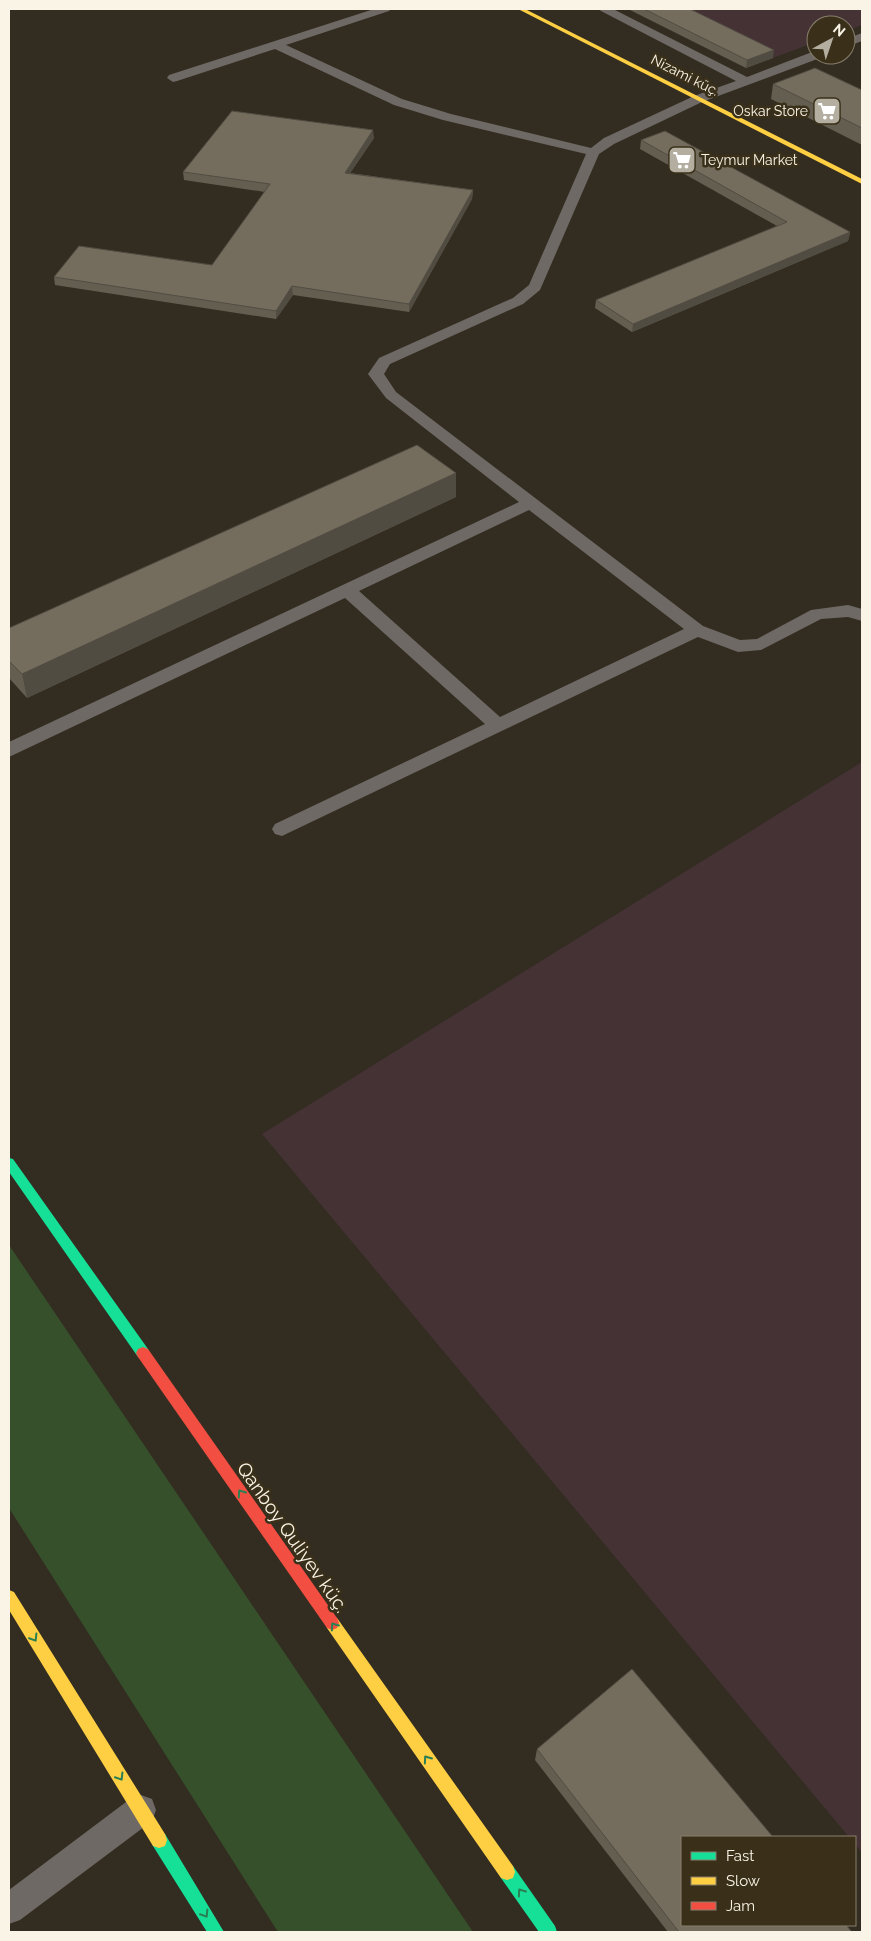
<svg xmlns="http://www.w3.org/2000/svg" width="871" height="1941" viewBox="0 0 871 1941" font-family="Raleway,sans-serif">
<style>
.industrial{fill:#443235}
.green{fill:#36502b}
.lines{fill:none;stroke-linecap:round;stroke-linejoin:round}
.lane{fill:#6e6965;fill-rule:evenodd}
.fast{fill:#16e098;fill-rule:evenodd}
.slow{fill:#ffcf43;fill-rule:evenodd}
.jam{fill:#f24e42;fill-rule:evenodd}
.wall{fill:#645e51}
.shaded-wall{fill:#514c42}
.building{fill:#746d5e;stroke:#514c42}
.oneway{stroke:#2a7f53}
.labels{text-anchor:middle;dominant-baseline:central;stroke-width:5;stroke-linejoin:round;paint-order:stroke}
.far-street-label{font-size:14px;fill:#faf4e6;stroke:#3a301a}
.far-poi-label{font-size:14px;fill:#faf4e6;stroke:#3a301a;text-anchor:end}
.near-street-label{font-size:19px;fill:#faf4e6;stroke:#3a301a}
</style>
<rect width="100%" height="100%" fill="#332d21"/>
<path class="industrial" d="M673 9H862V25L846 31V25H816V42L773 58Z
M862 762V1853L855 1844V1837H849L262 1134Z"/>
<path class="green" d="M9 1245 473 1932H278L9 1508Z"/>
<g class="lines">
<path class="lane" d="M374 9H391L389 11 286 45 402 99 451 114 591 148 604 138 694 96 736 81 601 11 599 9H613L747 77 812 52 816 51V55H822L820 58 702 102 614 144 599 154 540 290 523 304 390 364 384 374 396 392 703 626 740 640 757 639 811 610 848 605 862 609V621L848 617 821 619 761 650 738 652 698 637 282 836 275 834 272 829 275 824 485 724 345 598 9 757V742L519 502 386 398 368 374 379 358 513 298 529 285 586 154 443 120 394 105 275 49 177 81 173 82 167 78 169 75ZM529 510 684 629 500 717 359 591Z
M862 33V41L846 47V39Z
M141 1795 152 1799 156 1810 152 1821 20 1920 9 1924V1890L130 1799Z"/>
<path class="fast" d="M9 1158 13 1159 148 1349 150 1353 148 1357 143 1359 138 1357 9 1172Z
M159 1832 165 1834 224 1932H207L153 1846 151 1840 153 1834Z
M507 1864 513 1866 555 1926 557 1932H539L501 1878 499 1872 501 1866Z"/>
<path class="slow" d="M518 9H525L862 179V184Z
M9 1590 14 1592 165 1834 167 1840 165 1846 159 1848 153 1846 9 1610Z
M332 1616 337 1618 513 1866 515 1872 513 1878 507 1880 501 1878 327 1628 325 1623 327 1618Z"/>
<path class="jam" d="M143 1347 148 1349 337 1618 339 1623 337 1628 332 1630 327 1628 138 1357 136 1353 138 1349Z"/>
</g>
<path class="wall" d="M628 9H690L773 58 746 68Z
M773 84 862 90V145L771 99Z
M374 138 350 173 473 190 472 199 409 312 293 295 276 319 55 285 54 277 212 265 265 192 184 180 183 172Z
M641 140 850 232 848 241 632 332 595 308 596 300 777 226 640 149Z
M456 473V497L27 698 9 678V628Z
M537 1749 852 1932H668L535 1760Z"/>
<path class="shaded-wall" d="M774 50 773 58 746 68 747 60Z
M373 130 374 138 345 181V173Z
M473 190 472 199 409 312V304Z
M850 232 848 241 632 332 633 324Z
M292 286 293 295 276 319V311Z
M456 473V497L27 698 22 674Z"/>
<path class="building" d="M644 9H690L774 50 747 60Z
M815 68 862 90V128L773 84Z
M232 111 373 130 345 173 473 190 409 304 292 286 276 311 54 277 79 246 212 265 270 184 183 172Z
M665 131 850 232 633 324 596 300 787 222 641 140Z
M417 445 456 473 22 674 9 661V628Z
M632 1669 773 1837H682V1925H846L852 1932H679L537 1749Z"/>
<defs><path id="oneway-chevron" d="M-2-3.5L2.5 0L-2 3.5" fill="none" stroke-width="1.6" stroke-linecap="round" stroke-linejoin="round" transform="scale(1.25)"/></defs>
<g class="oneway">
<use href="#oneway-chevron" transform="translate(241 1493) rotate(-125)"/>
<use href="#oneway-chevron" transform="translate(334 1626) rotate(-125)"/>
<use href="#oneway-chevron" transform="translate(34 1638) rotate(58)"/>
<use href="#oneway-chevron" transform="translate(427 1759) rotate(-125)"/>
<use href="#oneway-chevron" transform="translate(120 1777) rotate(58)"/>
<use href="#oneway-chevron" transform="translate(521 1892) rotate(-125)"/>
<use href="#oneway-chevron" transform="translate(205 1914) rotate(58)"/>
</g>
<defs>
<symbol id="supermarket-square" viewBox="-11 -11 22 22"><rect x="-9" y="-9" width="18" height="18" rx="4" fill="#b4aea1" stroke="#3a301a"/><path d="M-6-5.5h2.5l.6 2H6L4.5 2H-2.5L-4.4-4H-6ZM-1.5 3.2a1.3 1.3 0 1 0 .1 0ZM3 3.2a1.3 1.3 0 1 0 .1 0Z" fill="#fff"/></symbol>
</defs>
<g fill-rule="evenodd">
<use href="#supermarket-square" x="811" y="95" width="32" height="32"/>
<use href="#supermarket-square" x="666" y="144" width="32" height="32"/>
</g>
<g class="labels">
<g class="far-street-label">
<text transform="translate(685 75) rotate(27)">Nizami küç.</text>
</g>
<g class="far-poi-label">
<text x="808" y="111">Oskar Store</text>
<text x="701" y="160" text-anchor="start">Teymur Market</text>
</g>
<g class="near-street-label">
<text transform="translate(293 1537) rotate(55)">Qanboy Quliyev küç.</text>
</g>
</g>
<rect width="871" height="1941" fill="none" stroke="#faf4e6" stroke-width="20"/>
<rect x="681" y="1836" width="175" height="90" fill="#3a301a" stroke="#877e6c"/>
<rect x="691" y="1852" width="25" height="8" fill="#16e098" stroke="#877e6c"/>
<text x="726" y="1861" font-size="15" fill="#faf4e6">Fast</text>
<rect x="691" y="1877" width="25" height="8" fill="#ffcf43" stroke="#877e6c"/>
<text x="726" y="1886" font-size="15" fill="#faf4e6">Slow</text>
<rect x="691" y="1902" width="25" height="8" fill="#f24e42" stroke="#877e6c"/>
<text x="726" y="1911" font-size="15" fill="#faf4e6">Jam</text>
<g transform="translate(831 40) rotate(40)"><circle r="24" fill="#3a301a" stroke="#877e6c"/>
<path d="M0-4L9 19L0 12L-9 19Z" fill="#b4aea1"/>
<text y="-8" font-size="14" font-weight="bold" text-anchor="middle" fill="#faf4e6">N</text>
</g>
</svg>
